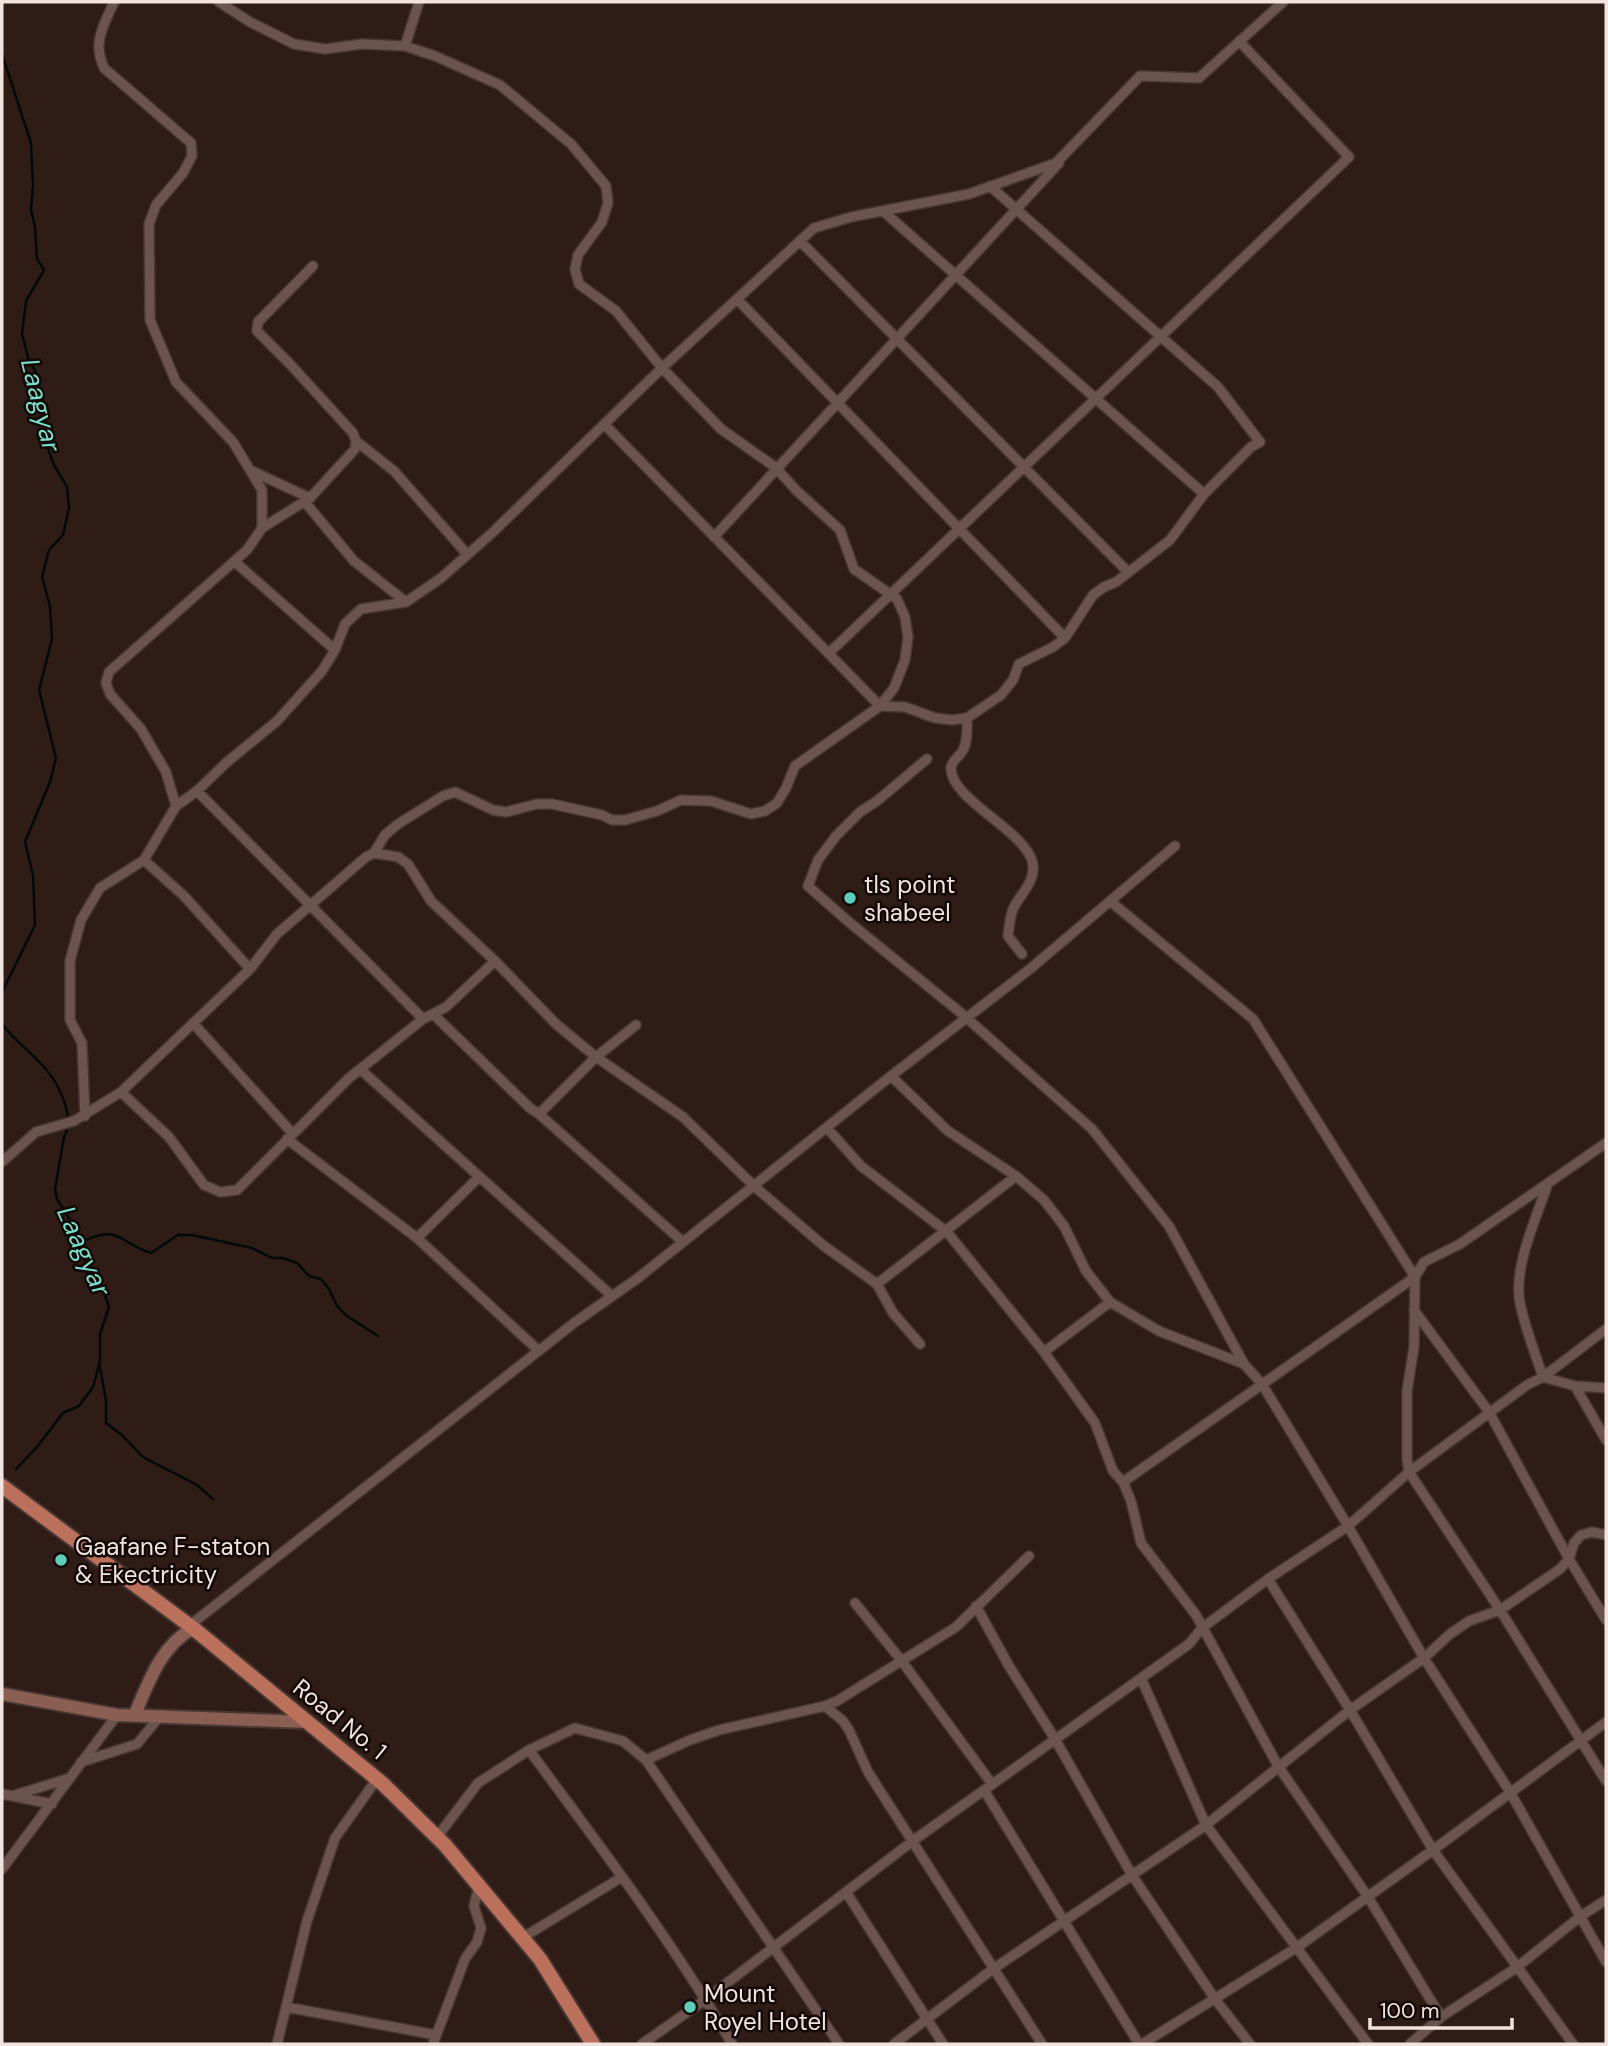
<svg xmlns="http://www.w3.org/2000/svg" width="1608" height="2046" viewBox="0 0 1608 2046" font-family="'DM Sans',sans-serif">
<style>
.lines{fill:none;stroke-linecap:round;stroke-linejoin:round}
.stream{stroke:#000b08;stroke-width:2.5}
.minor-casing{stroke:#473733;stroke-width:12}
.secondary-casing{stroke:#473733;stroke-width:16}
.trunk-casing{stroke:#473733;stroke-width:18}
.minor{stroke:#6c544e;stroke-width:9}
.secondary{stroke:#8a5e53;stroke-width:12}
.trunk{stroke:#bb705c;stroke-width:14}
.poi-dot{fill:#5cceba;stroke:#120907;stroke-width:2.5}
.labels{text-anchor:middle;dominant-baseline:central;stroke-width:5;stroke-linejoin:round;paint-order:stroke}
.poi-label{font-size:24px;fill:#f1e3df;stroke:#120907;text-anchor:start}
.street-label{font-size:24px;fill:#f1e3df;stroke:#120907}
.water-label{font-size:26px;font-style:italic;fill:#79dfcc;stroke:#120907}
</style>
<rect width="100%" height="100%" fill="#301c17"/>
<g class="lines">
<path class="stream" d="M2 54 31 143 33 186 31 210 35 227 37 259 44 270 26 301 22 334 29 361 35 370 39 392 46 407V443L54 465 67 487 69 508 63 535 49 550 42 577 50 606 52 639 39 690 56 758 50 782 25 842 33 875 35 925 2 992
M2 1024C15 1041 30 1051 44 1067 58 1082 76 1117 64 1137L55 1189 57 1199 83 1241 84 1257 88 1273 102 1287 109 1307 100 1334V1361L93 1387 79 1406 63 1413 37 1447 16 1469
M84 1241C119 1224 119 1243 151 1253L178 1235H192L252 1248 272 1258H283L297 1263 309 1276 321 1279 329 1289 337 1306 347 1316 378 1336
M100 1367 106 1401V1423L122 1435 143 1457 197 1485 213 1499"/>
<defs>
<path id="minor" d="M114 2C104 25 92 42 104 68L191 143 192 156 183 173 156 205 149 224 150 320 176 382 233 442 262 490V528L247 550 109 672 106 683 110 694 141 729 166 772 176 806
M219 2 250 22 294 44 325 49 362 44 405 46 435 56 500 85 571 144 606 186 608 203 602 222 578 255 575 269 579 284 616 311 662 368 721 429 775 467 797 491 840 530 854 569 897 599 905 617 908 637 905 660 894 688 880 706 795 766 786 788 777 803 765 811 751 814 711 801 681 800 657 811 625 820H612L602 815 552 804H537L506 812 493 810 455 792 443 796 398 824 385 835 374 853
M405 46 419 2
M883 211 1204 494
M800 241 1128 572
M737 299 1065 638
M604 424 880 706 905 707 935 718 952 720 967 718 1001 695 1013 680 1019 664 1053 647 1065 638 1093 595 1104 587 1116 582 1170 540 1204 494 1251 447 1260 442 1218 387 990 186
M356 441 394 471 467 554
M252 471 310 498
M304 501 354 561 406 602
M262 528 310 498 355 449 356 441 353 433 289 363 257 331 258 322 313 266
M714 537 1059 163
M234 561 335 650
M829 653 1349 157 1239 41
M967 718C967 728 968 741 963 750 960 757 952 759 951 768 950 800 1029 832 1033 865 1035 883 1020 894 1013 909 1010 917 1009 927 1008 936L1022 954
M927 759 877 801 860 812 836 836 818 860 808 886 850 923 961 1013 1092 1129 1169 1226 1244 1364
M197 791 423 1019
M144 860 184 896 250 969
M1110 901 1253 1019 1415 1277 1123 1482
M433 1014 530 1108 539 1114 596 1057 636 1025
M193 1023 293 1134
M360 1069 612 1296
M891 1076 948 1131 1016 1176 1044 1200 1064 1226 1086 1271 1110 1302 1159 1331 1244 1364 1262 1384 1348 1526 1424 1658 1510 1792 1606 1962
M121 1092 169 1137 204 1185 220 1192 237 1190 349 1078 423 1019 446 1007 495 961
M539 1114 683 1242
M85 1116 82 1043 70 1020V961L81 920 100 888 144 860 176 806 197 791 226 763 277 721 322 671 335 650 345 624 361 609 406 602 441 578 492 533 662 368 814 228 851 217 969 194 1056 163 1140 76 1199 78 1283 2
M827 1128 861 1166 947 1232 1044 1352 1095 1423 1113 1471 1123 1482 1131 1501 1141 1543 1196 1615 1278 1766 1368 1897 1441 2017
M287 1139 417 1238 539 1351
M1606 1143 1460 1244 1424 1262 1415 1277 1414 1347 1407 1391V1459L1409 1472 1500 1610 1606 1781
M2 1162 36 1132 74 1121 121 1092 250 969 277 934 366 857 374 853 398 857 408 864 431 901 495 961 556 1024 596 1057 683 1117 754 1186 824 1246 877 1284 893 1313 920 1344
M1547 1186C1536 1219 1513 1268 1520 1303 1525 1328 1535 1353 1543 1377L1606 1329
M417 1238 479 1177
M877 1284 1016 1176
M1414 1310 1489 1412 1569 1559 1606 1620
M1044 1352 1110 1302
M1575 1386 1606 1440
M1268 1579 1350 1710 1433 1850 1573 2044
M855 1603 901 1660 992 1784
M976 1606 1009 1666 1055 1739 1132 1875 1215 1999 1250 2044
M189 1626 574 1323 638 1278 891 1076 1030 969 1175 846
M1141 1678 1206 1825 1368 2044
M825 1706 843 1721 849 1730 868 1772 1042 2044
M529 1750C600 1846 672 1941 732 2044
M646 1760 690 1740 719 1730 825 1706 837 1701 956 1627 1029 1556
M81 1762 137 1744 161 1715
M984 1790 1139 2044
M2 1794 52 1804
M12 1796 70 1778
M437 1837 478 1783 529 1750 575 1728 623 1741 646 1760 839 2044
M2 1869 117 1715
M846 1892 943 2044
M522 1938 622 1877
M286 2007 436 2035
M277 2044 307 1921 335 1838 377 1779
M433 2044 465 1959 477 1942 481 1928 474 1906 479 1885
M642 2044 706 1999 914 1840 1189 1644 1202 1628 1268 1579 1348 1526 1409 1472 1527 1385 1543 1377 1575 1386 1606 1388
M894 2044 993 1969 1206 1825 1350 1710 1424 1658 1450 1634 1469 1621 1500 1610 1560 1569 1569 1559 1574 1543 1581 1535 1592 1532 1606 1535
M1142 2044 1296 1948 1433 1850 1606 1722
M1410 2044 1441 2017 1516 1968 1581 1916 1606 1900"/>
<path id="secondary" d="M2 1694 117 1715 307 1722
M135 1714C149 1681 161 1646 193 1628"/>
<path id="trunk" d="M2 1486 193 1628 383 1784 445 1845 540 1959 593 2044"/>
</defs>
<use href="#minor" class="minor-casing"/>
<use href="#secondary" class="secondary-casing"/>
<use href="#trunk" class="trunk-casing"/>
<use href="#minor" class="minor"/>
<use href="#secondary" class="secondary"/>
<use href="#trunk" class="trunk"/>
</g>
<g class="poi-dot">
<circle cx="850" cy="898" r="7"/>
<circle cx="61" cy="1560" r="7"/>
<circle cx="690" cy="2007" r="7"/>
</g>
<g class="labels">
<g class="poi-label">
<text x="864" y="884">tls point<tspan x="864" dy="28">shabeel</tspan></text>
<text x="75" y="1546">Gaafane F-staton<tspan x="75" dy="28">&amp; Ekectricity</tspan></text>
<text x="704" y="1993">Mount<tspan x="704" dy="28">Royel Hotel</tspan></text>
</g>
<g class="street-label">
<text transform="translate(340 1719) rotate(39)">Road No. 1</text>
</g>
<g class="water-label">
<text transform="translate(41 405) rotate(76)">Laagyar</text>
<text transform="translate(84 1251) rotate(66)">Laagyar</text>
</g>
</g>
<rect width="1608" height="2046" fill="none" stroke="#f1e3df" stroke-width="7"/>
<path d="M1370 2018v10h142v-10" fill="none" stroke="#f1e3df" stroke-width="3.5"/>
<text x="1380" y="2018" font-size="21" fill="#f1e3df" stroke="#120907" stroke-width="5" paint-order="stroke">100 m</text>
</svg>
